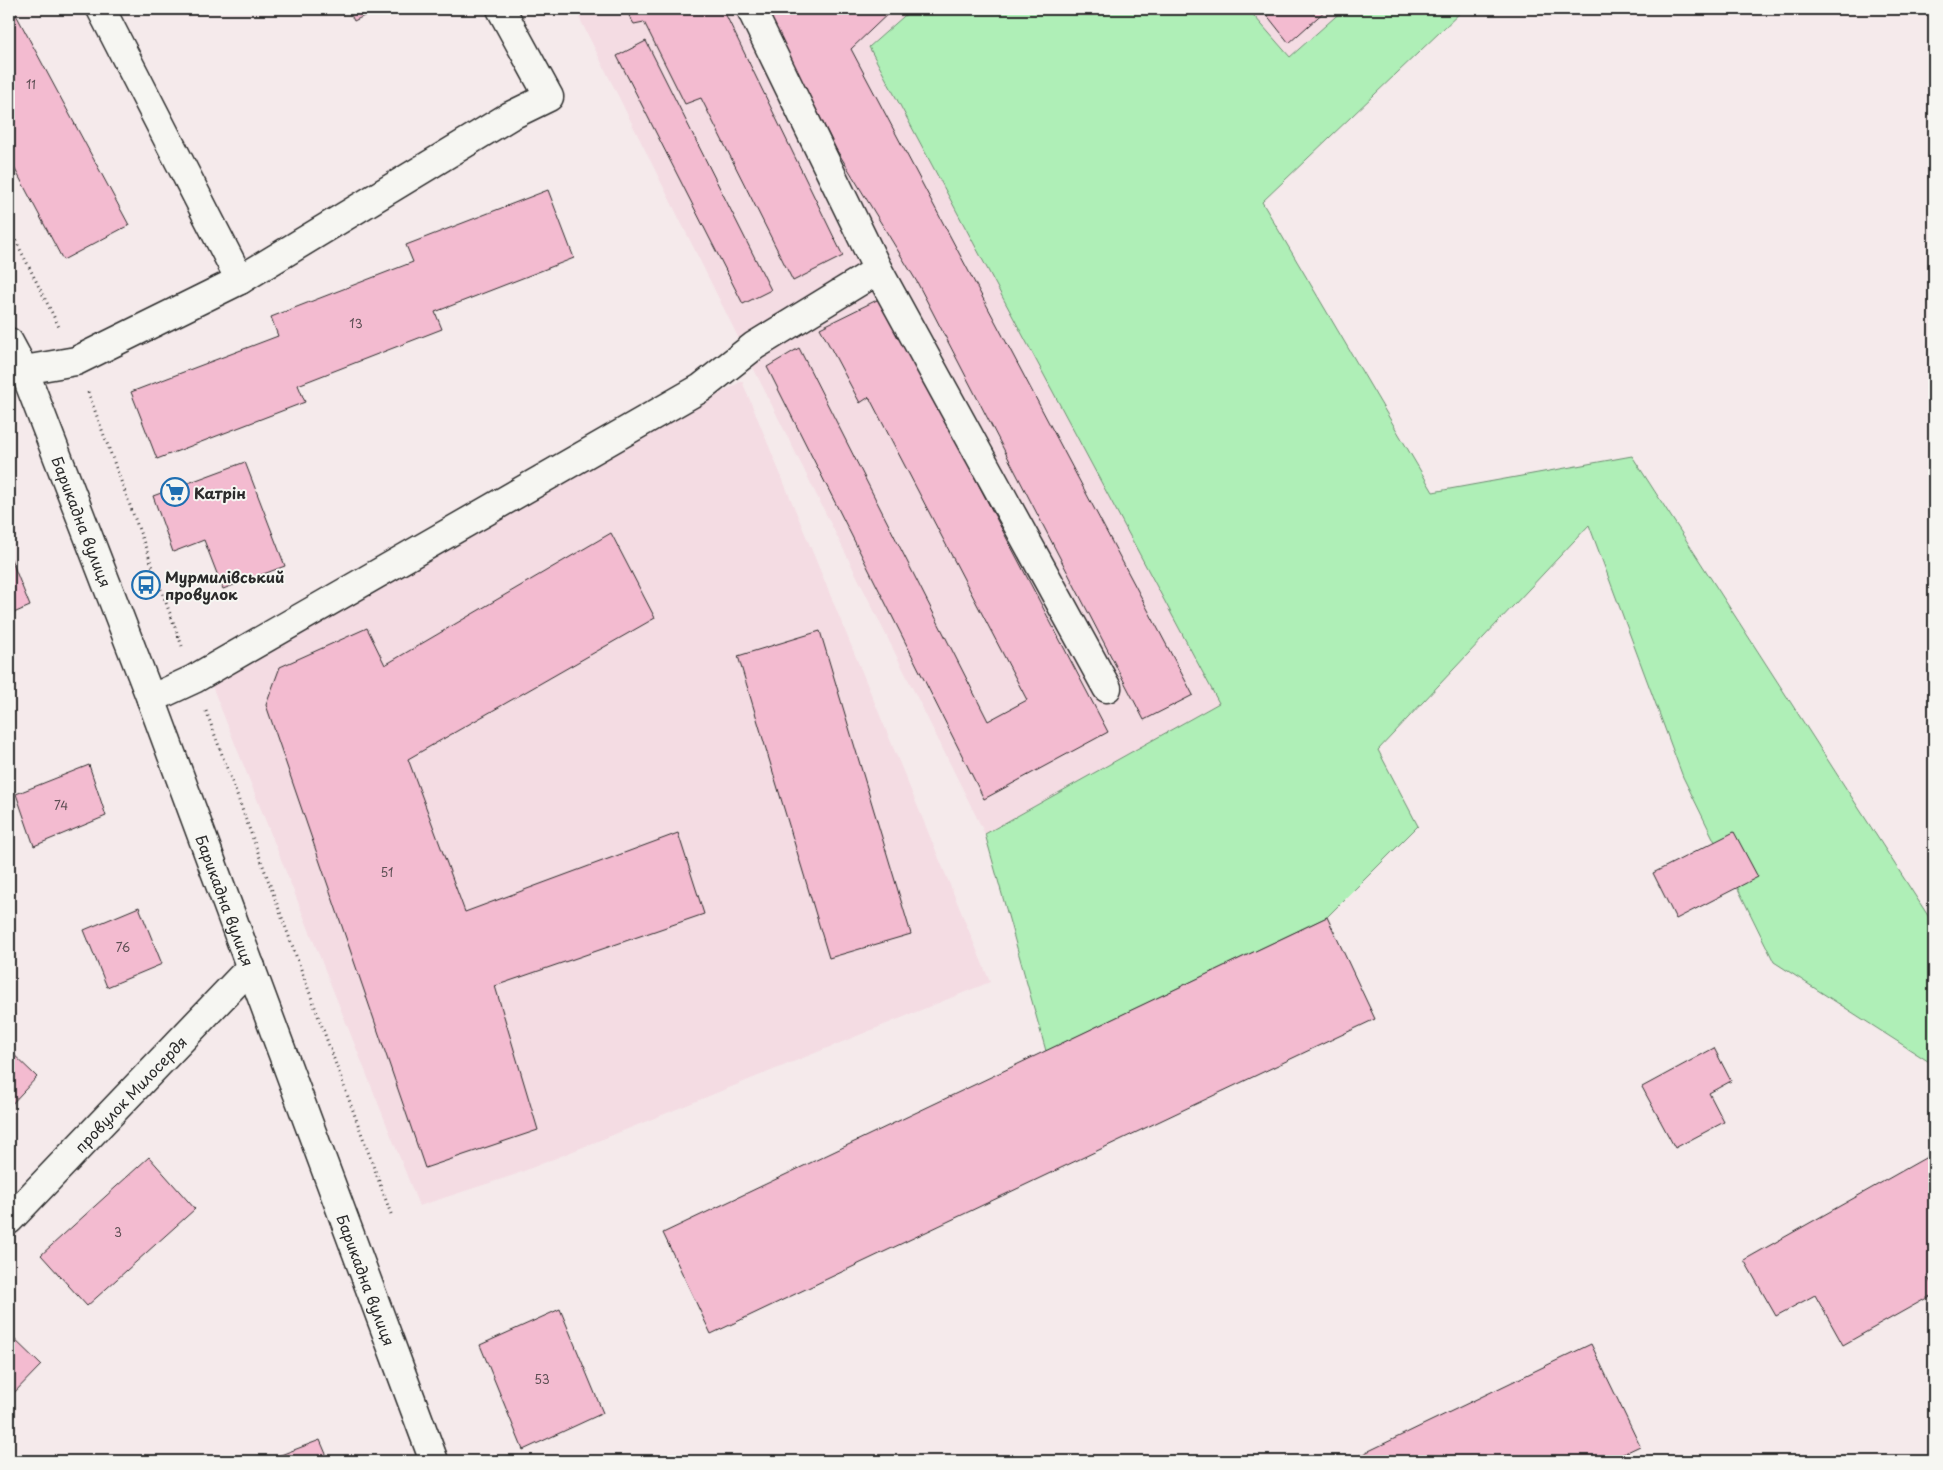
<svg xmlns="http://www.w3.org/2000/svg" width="1943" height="1470" viewBox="0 0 1943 1470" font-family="'Playpen Sans',sans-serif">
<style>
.built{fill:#f4dce3}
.green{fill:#afefb7;stroke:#6d8d71}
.building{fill:#f3bbd0;stroke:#2b2b2b}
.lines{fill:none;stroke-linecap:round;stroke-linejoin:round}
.minor-casing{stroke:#2b2b2b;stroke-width:31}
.path{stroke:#2b2b2b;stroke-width:3;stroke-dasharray:1 4;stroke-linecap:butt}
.minor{stroke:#f6f6f2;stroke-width:28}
.labels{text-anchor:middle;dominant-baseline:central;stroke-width:4;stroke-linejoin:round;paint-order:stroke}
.number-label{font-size:12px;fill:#5d4f54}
.poi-label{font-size:15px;font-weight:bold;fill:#2b2b2b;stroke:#f6f6f2;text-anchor:start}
.street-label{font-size:15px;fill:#2b2b2b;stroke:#f6f6f2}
</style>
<rect width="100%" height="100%" fill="#f5eaeb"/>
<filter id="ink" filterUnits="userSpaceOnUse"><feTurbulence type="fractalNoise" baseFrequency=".02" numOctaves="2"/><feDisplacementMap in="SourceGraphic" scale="10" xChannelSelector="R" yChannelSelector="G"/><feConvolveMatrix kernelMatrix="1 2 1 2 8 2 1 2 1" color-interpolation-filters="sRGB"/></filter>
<g filter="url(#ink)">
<path class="built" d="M575 9H912L869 47 1219 703 985 834Z
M1248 9H1344L1290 57Z
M742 381 990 982 514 1175 419 1206 210 681Z"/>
<path class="green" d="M912 9H1248L1290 57 1344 9H1464L1262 202 1433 492 1632 456 1934 925V1065L1774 962 1683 777 1589 525 1378 750 1418 826 1327 917 1046 1051 985 834 1219 703 869 47Z"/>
<path class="building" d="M9 9H13L129 225 63 260 9 158Z
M348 9H378L354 21Z
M625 9H723L843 256 793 281 701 98 685 104 644 22 634 24Z
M766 9H893L851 49 1193 695 1144 720 917 282 836 149Z
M1262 9H1327L1289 43Z
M646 41 771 290 743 304 617 56Z
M548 190 574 258 435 312 442 329 298 385 305 402 157 459 131 392 278 336 271 317 413 262 406 245Z
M881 298 1108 732 984 799 767 367 799 348 988 721 1027 700 869 397 860 403 820 328Z
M245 462 285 566 223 589 204 540 173 552 153 496Z
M611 533 655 618 408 759 465 912 678 833 704 914 495 986 538 1130 425 1168 266 705 280 667 367 628 385 665Z
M9 554 30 606 9 615Z
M820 631 911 934 829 958 738 656Z
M89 765 106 816 34 846 16 794Z
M1734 832 1758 877 1676 919 1653 873Z
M139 907 162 964 107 987 84 930Z
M1327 917 1375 1019 711 1334 663 1233Z
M1714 1048 1731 1081 1709 1093 1724 1122 1675 1148 1642 1087Z
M9 1050 37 1077 9 1107Z
M1934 1153V1272L1927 1276 1934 1288V1294L1843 1345 1815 1295 1776 1316 1744 1260Z
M149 1157 195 1209 87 1306 41 1255Z
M560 1309 603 1413 523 1450 480 1345Z
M9 1334 41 1365 9 1398Z
M1591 1344 1640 1446 1608 1461H1348Z
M320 1440 329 1461H265Z"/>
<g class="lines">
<defs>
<g id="minor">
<path d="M101 9 240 280"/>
<path d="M751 9 878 270 1107 688"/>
<path id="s1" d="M9 342 24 370 151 699 434 1461"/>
<path d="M24 370 76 361 240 280 510 116 549 97 501 9"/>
<path d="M151 699 194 679 701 388 754 346 878 270"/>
<path id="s2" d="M9 1220 251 967"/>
</g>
</defs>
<use href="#minor" class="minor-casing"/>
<path class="path" d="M9 227 60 329
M88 392 182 646
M206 711 391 1214"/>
<use href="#minor" class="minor"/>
</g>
</g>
<defs>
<symbol id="supermarket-ring" viewBox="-11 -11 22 22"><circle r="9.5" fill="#f6f6f2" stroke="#1f6fb2" stroke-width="1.5"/><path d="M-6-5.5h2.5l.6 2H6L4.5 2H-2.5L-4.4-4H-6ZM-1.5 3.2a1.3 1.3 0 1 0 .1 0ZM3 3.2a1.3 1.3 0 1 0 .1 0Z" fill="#1f6fb2"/></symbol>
<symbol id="bus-ring" viewBox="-11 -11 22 22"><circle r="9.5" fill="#f6f6f2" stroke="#1f6fb2" stroke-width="1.5"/><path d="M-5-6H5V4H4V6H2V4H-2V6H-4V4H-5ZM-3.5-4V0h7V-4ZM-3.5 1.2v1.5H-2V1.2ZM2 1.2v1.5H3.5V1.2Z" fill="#1f6fb2"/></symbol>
</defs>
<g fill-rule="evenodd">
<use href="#supermarket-ring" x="159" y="476" width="32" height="32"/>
<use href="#bus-ring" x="130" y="569" width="32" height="32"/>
</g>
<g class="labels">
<g class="number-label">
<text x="31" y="84">11</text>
<text x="356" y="323">13</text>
<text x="61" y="805">74</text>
<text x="387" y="872">51</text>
<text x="123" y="947">76</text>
<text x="118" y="1232">3</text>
<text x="542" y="1379">53</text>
</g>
<g class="poi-label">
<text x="194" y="492">Катрін</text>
<text x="165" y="576">Мурмилівський<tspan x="165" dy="17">провулок</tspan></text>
</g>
<g class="street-label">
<text stroke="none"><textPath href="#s1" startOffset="194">Барикадна вулиця</textPath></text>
<text stroke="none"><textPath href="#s1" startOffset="599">Барикадна вулиця</textPath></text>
<text stroke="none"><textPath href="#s2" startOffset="175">провулок Милосердя</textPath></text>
<text stroke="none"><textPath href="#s1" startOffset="1004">Барикадна вулиця</textPath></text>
</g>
</g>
<rect width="1943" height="1470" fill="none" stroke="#f6f6f2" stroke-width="30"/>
<rect x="15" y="15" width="1913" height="1440" fill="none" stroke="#2b2b2b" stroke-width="2" filter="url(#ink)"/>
</svg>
